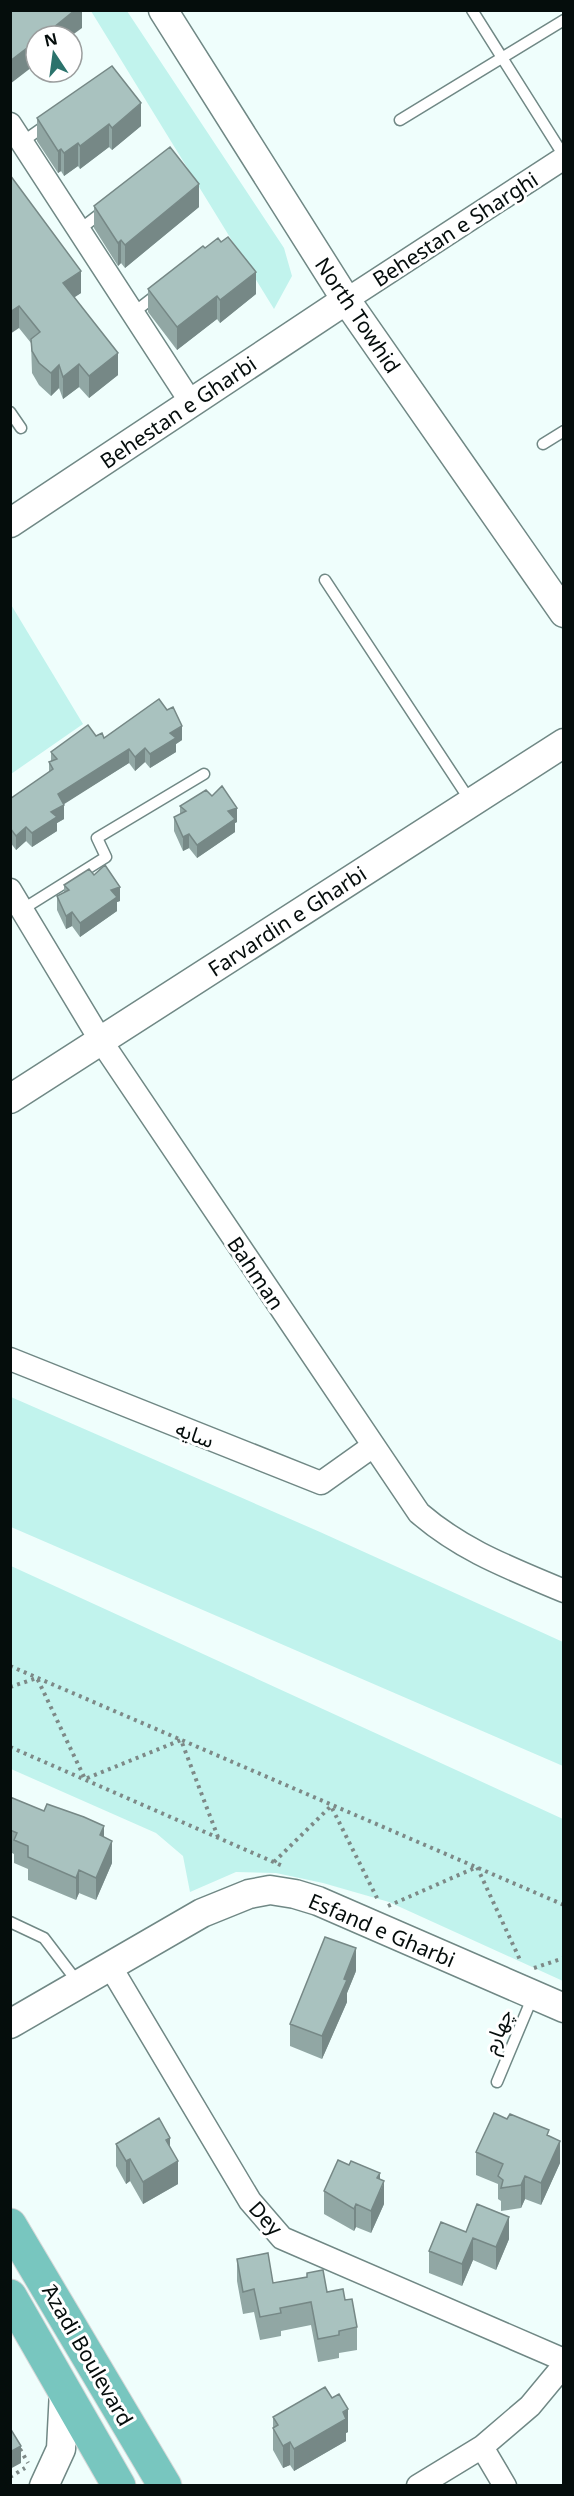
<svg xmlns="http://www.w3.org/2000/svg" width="574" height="2496" viewBox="0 0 574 2496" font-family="'Noto Sans','Noto Sans Arabic',sans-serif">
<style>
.green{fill:#c1f3ed}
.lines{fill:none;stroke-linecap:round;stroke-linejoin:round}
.service-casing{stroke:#708885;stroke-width:13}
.minor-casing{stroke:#708885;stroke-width:25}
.tertiary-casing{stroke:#708885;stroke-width:31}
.primary-casing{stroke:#d7d8d8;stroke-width:35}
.path{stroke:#7d8987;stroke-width:4;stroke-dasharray:3 4.5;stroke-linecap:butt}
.service{stroke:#fff;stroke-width:10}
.minor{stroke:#fff;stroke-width:22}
.tertiary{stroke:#fff;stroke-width:28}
.primary{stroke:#78c6bf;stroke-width:33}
.wall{fill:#91a7a4}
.shaded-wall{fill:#768886}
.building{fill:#a9c2bf;stroke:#768886;stroke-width:1.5}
.labels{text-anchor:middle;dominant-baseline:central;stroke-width:6;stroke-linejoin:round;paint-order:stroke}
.street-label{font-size:21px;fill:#050d0c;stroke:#fff}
</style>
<rect width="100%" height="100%" fill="#effefc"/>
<path class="green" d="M91 11H127L284 248 292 276 274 309Z
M10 603 83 724 11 774H10Z
M11 1397 320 1532 563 1642V1766L11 1527Z
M11 1566 563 1819V1981L389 1902 323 1883 276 1873 236 1872 190 1892 183 1856 156 1833 11 1769Z"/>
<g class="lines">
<defs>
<path id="service" d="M472 10 564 156
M400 120 564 20
M22 142 49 123
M79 230 105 210
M133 313 159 293
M10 412 21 428
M543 444 564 431
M325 580 471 802
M23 909 106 857 97 838 204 774
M10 1922 44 1938 79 1984
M497 2082 533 1996"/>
<path id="minor" d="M10 124 192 404
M346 300 564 158
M10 890 101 1041 419 1513C463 1551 510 1568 564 1591
M10 1359 321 1483 373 1446
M110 1966 250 2201 282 2238 564 2360
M482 2447 505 2486
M418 2486 482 2447 530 2406 564 2365"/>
<path id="tertiary" d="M163 10 346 300 564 613
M10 523 346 300
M10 1099 564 743
M10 2024 202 1913 249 1894 270 1890 295 1894 318 1901 564 2008
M44 2486 61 2449 64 2391"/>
<path id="primary" d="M10 2225 165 2486
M10 2296 119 2486"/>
</defs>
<use href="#service" class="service-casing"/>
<use href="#minor" class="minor-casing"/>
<use href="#tertiary" class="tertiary-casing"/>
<use href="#primary" class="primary-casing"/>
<path class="path" d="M10 1666 564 1905
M10 1687 37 1678 85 1779 181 1740 218 1837
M10 1747 285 1867
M274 1862 331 1806 378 1900
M388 1906 477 1867 521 1962
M534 1968 564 1958
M20 2449 28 2463
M10 2477 25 2468"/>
<use href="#service" class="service"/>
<use href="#minor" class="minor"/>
<use href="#tertiary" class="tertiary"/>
<use href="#primary" class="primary"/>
</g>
<path class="wall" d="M37 118 141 126 112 150 109 147 80 169 78 166 64 176 61 171 58 173 37 141Z
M10 175 81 293 74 297 118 375 89 398 79 387 63 399 59 388 51 396 39 385 32 373 31 343 19 328Z
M94 206 199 207 125 268 121 263 118 266 94 228Z
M148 289 256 294 220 323 217 319 177 350 148 312Z
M96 736 104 738 182 740 176 744V752L150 768 145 762 135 771 129 763 63 804 64 819 57 823V831L32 847 26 841 16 850 10 842V799L49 772V762L51 761V752Z
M180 806 237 822 235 823V832L197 858 189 848 183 851 174 831V817L180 814Z
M64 885 120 901 117 902V911L80 937 72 926 66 929 57 910V896L64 892Z
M10 1797 104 1837 112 1863 96 1900 79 1893 76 1900 28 1880V1869L14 1863V1854L10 1852Z
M356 1971 347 1993V2002L322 2059 290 2046V2024Z
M549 2136 560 2163 541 2205 525 2199 521 2208 501 2211V2201L498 2199V2184L476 2175V2152Z
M116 2144 170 2147 178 2184 143 2204 130 2181 126 2184 116 2166Z
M380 2179 384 2204 371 2233 356 2227 354 2231 324 2214V2191Z
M466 2232 509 2239 496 2270 473 2260 462 2286 429 2273V2251Z
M237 2259 273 2283 327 2292 345 2300 357 2327V2350L339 2353V2358L318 2362 311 2325 281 2331V2336L260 2340 254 2312 243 2314 237 2281Z
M273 2417 348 2432 346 2433V2441L294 2471 290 2465 283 2468 273 2450Z"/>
<path class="shaded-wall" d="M75 10H82V28L71 36H43Z
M36 41V64L10 84V61Z
M141 103V126L112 150V128Z
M109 124V147L80 169V146Z
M78 143V166L64 176V153Z
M61 149V171L58 173V151Z
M199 184V207L125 268V245Z
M121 240V263L118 266V243Z
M81 271V293L63 305V283Z
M256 272V294L220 323V300Z
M217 296V319L177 350V327Z
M19 306V328L10 334V312Z
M118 353V375L89 398V376Z
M79 364V387L63 399V377Z
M59 365V388L51 396V373Z
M182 726V740L176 744V752L150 768V754L170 733Z
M145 748V762L135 771V757Z
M129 749V763L58 808V794Z
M64 805V819L57 823V831L32 847V833L51 812Z
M237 808V822L235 823V832L197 858V845L228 811Z
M26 827V841L16 850V836Z
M189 834V848L183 851V837Z
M120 887V901L117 902V911L80 937V923L111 890Z
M72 912V926L66 929V916Z
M104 1826V1848L100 1835Z
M112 1841V1863L96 1900V1878Z
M79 1870V1893L76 1900V1878Z
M356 1948V1971L347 1993V2002L322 2059V2036Z
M170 2138V2160L166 2140Z
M560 2141V2163L541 2205V2183Z
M130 2159V2181L126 2184V2161Z
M178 2161V2184L143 2204V2182Z
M380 2173V2192L384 2181V2204L371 2233V2211L377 2178Z
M525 2176V2199L521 2208V2185Z
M356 2204V2227L354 2231V2209Z
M509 2217V2239L496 2270V2247Z
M473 2238V2260L462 2286V2264Z
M348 2409V2432L346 2433V2441L294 2471V2449Z
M290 2442V2465L283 2468V2446Z
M21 2446V2463L10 2469V2452Z"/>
<path class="building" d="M10 10H75L43 36H36V41L10 61Z
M112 66 141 103 112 128 109 124 80 146 78 143 64 153 61 149 58 151 37 118Z
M170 147 199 184 125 245 121 240 118 243 94 206Z
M10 175 81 271 63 283 118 353 89 376 79 364 63 377 59 365 51 373 39 363 32 351 31 339 40 332 19 306 10 312Z
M228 237 256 272 220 300 217 296 177 327 148 289 203 246 205 248 218 238 221 242Z
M159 699 167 710 173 707 182 726 170 733 176 738 150 754 145 748 135 757 129 749 58 794 64 805 51 812 57 817 32 833 26 827 16 836 10 828V799L53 769 49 762 57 759 51 752 88 725 96 736 102 733 104 738Z
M222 786 237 808 228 811 235 819 197 845 189 834 183 837 174 817 186 811 180 806 206 790 212 796Z
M105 865 120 887 111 890 117 897 80 923 72 912 66 916 57 896 69 890 64 885 89 869 94 875Z
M10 1797 44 1811 47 1804 84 1817 104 1826 100 1835 112 1841 96 1878 79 1870 76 1878 28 1857V1846L14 1840 17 1833 10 1830Z
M325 1937 356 1948 344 1979 347 1980 322 2036 290 2024Z
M494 2113 507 2119 510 2114 549 2130 547 2135 560 2141 541 2183 525 2176 521 2185 501 2188 503 2180 498 2176 503 2164 476 2152Z
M159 2118 170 2138 166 2140 178 2161 143 2182 130 2159 126 2161 116 2144Z
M338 2160 349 2165 351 2161 380 2173 377 2178 384 2181 371 2211 356 2204 354 2209 324 2191Z
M477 2204 509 2217 496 2247 473 2238 462 2264 429 2251 441 2222 466 2232Z
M268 2253 273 2283 307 2277V2273L323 2270 327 2292 343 2289 345 2300 352 2299 357 2327 339 2331V2335L318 2339 311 2302 280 2308 281 2313 260 2317 254 2289 243 2292 237 2259Z
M325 2387 332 2398 339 2394 348 2409 343 2412 346 2419 294 2449 290 2442 283 2446 273 2428 278 2425 273 2417Z
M10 2428 21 2446 10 2452Z"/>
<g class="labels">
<g class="street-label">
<text transform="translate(455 229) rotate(-33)">Behestan e Sharghi</text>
<text transform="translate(358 315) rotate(56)">North Towhid</text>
<text transform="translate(178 412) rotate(-34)">Behestan e Gharbi</text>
<text transform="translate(287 921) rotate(-33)">Farvardin e Gharbi</text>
<text transform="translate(256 1273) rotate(56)">Bahman</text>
<text transform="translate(195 1434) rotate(21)">سایه</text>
<text transform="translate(382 1930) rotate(23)">Esfand e Gharbi</text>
<text transform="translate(497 2031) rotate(-68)">چهارم</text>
<text transform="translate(266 2218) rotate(48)">Dey</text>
<text transform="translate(88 2355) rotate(60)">َAzadi Boulevard</text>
</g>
</g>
<rect width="574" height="2496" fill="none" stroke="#050d0c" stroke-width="24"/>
<g transform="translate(54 54) rotate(347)"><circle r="28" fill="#ffffff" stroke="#9b9e9e" stroke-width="1.5"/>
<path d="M0-4.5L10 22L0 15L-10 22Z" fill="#2b736c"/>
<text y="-9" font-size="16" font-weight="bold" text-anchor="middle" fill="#050d0c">N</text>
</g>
</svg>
